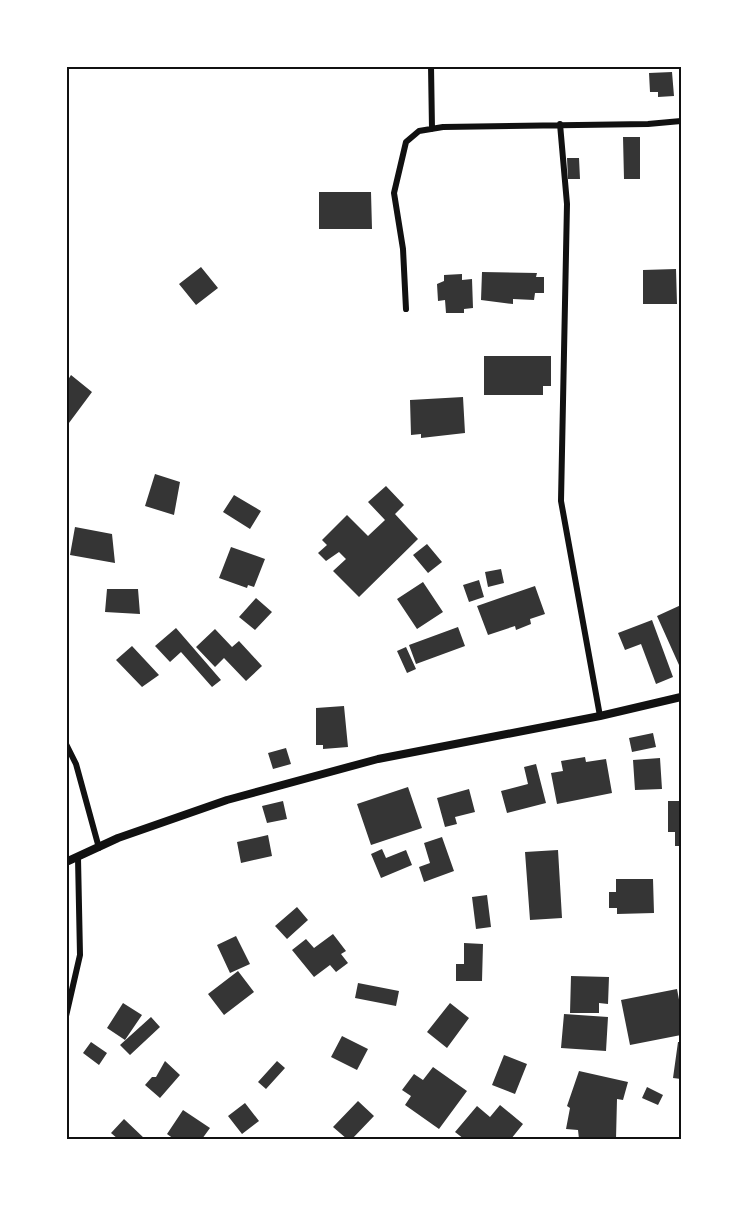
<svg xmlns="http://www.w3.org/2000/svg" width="747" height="1205" viewBox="0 0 747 1205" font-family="Barlow,sans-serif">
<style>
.building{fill:#353535}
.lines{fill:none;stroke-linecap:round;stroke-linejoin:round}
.minor{stroke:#111;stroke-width:6}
.tertiary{stroke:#111;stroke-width:8}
.neatline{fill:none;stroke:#111;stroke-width:2}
</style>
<rect width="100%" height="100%" fill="#fff"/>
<path class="building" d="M672 72 674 96 658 97V92H650L649 73Z
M623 137H640V179H624Z
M567 158H579L580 179H568Z
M319 192H371L372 229H319Z
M201 267 218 288 196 305 179 284Z
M676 269 677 304H643V270Z
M482 272 537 273 536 277H544V293H535L534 300 513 299V304L481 300Z
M462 274V280L472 279 473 308 464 309V313H446L445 300 438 301 437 284 444 281V275Z
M484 356H551V386H543V395H484Z
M71 375 92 392 66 427V383Z
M463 397 465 433 421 438V434L411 435 410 400Z
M155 474 180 482 174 515 145 506Z
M386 486 404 505 395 514 418 539 359 597 333 571 346 559 339 552 326 561 318 553 327 545 322 540 347 515 368 536 385 520 368 502Z
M234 495 261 511 250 529 223 512Z
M75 527 112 534 115 563 70 555Z
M427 544 442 562 428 573 413 555Z
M231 547 265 559 254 587 248 585 247 588 219 578Z
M501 569 504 583 488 587 485 572Z
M479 580 484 597 469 602 463 585Z
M423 582 443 612 417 629 397 599Z
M535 586 545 614 530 619 531 624 516 630 515 626 488 635 477 606Z
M107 589H138L140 614 105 612Z
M256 598 272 612 255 630 239 617Z
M681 605V664L679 665 657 616Z
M652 620 673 677 656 684 641 644 625 650 618 633Z
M458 627 465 646 416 664 409 645Z
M176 628 221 680 212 687 181 652 170 662 155 646Z
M215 629 232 647 239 641 262 666 246 681 224 658 215 667 196 647Z
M132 646 159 675 142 687 116 660Z
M406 647 416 669 407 673 397 651Z
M344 706 348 747 323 749V745H316V708Z
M653 733 656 747 632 752 629 738Z
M286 748 291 764 273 769 268 753Z
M585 757 586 762 606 759 612 793 557 804 551 773 563 771 561 761Z
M660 758 662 789 635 790 633 760Z
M536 764 546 803 507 813 501 791 528 784 524 767Z
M408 787 422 828 371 845 357 804Z
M469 789 475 812 455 817 457 824 445 827 437 798Z
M283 801 287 819 267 823 262 806Z
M668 801H681V846H675V832H668Z
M268 835 272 856 241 863 237 842Z
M442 837 454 871 424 882 419 867 430 863 424 843Z
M382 849 386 858 406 850 412 865 381 878 371 854Z
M558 850 562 918 530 920 525 852Z
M616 879H653L654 913 617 914V908H609V892H616Z
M487 895 491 927 476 929 472 897Z
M297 907 308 920 287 939 275 926Z
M333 934 346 951 341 954 348 963 336 972 330 965 314 977 292 950 306 939 314 948Z
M236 936 250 964 230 973 217 945Z
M464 943 483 944 482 981H456V964H464Z
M238 971 254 992 224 1015 208 994Z
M571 976 609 977 608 1004 599 1003V1013H570Z
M358 983 399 991 396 1006 355 998Z
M677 989 681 1010V1035L630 1045 621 1000Z
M123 1003 142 1015 125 1040 107 1028Z
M450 1003 469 1018 447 1048 427 1032Z
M564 1014 608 1017 606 1051 561 1048Z
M151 1017 160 1027 130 1055 120 1045Z
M342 1036 368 1049 357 1070 331 1057Z
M91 1042 107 1053 99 1065 83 1053Z
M678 1042H681V1079L673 1078Z
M504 1055 527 1064 515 1094 492 1085Z
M165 1061 180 1075 160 1098 145 1085 152 1077H156Z
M277 1061 285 1068 266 1089 258 1082Z
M433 1067 467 1091 439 1129 405 1105 411 1096 402 1090 414 1074 423 1080Z
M579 1071 628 1082 623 1100 617 1099 616 1139H579L578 1130 566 1129 570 1108 567 1106Z
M647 1087 663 1095 658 1105 642 1098Z
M358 1101 374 1116 352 1139H347L333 1127Z
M245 1103 259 1121 242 1134 228 1116Z
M500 1105 523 1124 511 1139H464L455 1132 477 1106 490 1117Z
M183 1110 210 1128 202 1139H174L167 1134Z
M124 1119 145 1139H118L111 1133Z"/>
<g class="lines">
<path class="minor" d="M431 66 432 129
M560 124 567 204 561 501 600 716
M406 309 403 249 394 193 406 142 419 131 443 127 648 124 681 121
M66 744 76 764 99 848
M66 1016 80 955 78 858"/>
<path class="tertiary" d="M66 862 118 838 227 800 378 759 600 716 681 697"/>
</g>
<rect width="747" height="1205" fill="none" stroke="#ffffff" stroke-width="135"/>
<rect x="68" y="68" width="612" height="1070" class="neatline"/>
</svg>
